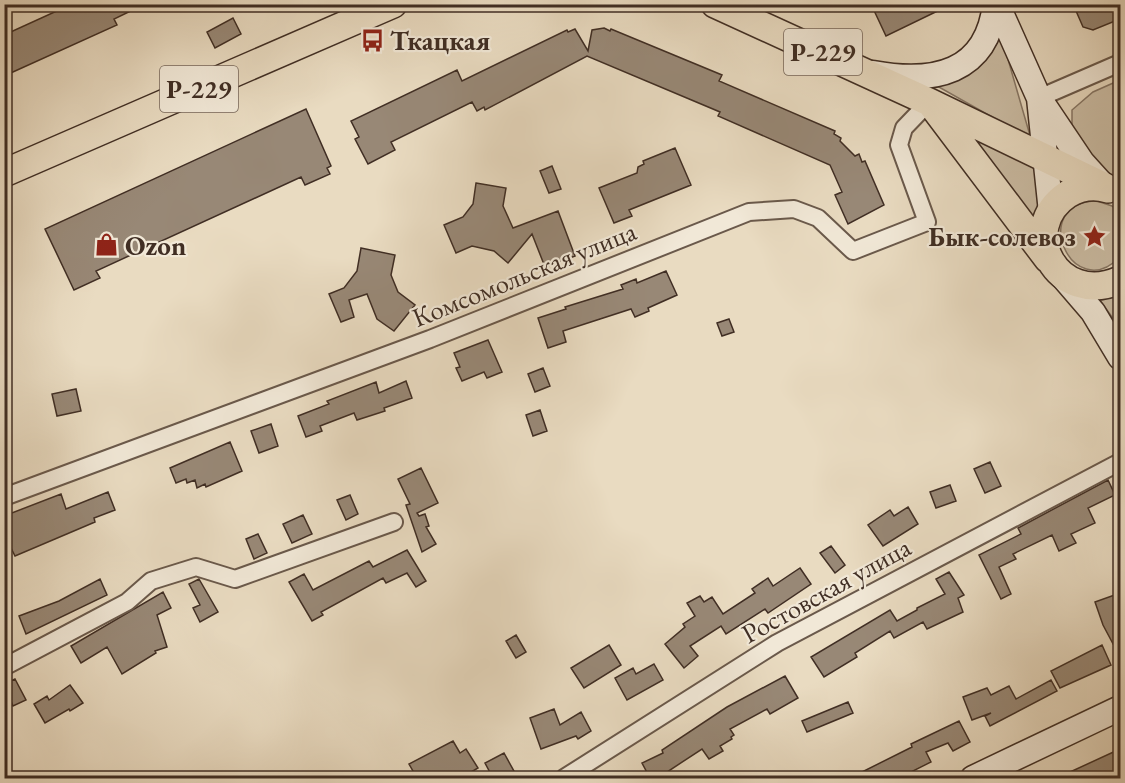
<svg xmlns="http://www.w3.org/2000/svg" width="1125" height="783" viewBox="0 0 1125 783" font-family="'EB Garamond',serif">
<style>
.green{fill:#ccbea6;stroke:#867665;stroke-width:1.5}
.building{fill:#988876;stroke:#402e24;stroke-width:1.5}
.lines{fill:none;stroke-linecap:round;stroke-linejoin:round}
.street-casing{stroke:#6a594b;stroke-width:20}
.secondary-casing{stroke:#402e24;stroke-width:27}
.primary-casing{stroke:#402e24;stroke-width:30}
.street{stroke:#f1e8d7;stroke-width:16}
.secondary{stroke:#f1e8d7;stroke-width:24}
.primary{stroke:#e9dbc1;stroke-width:27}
.labels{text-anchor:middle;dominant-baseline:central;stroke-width:4.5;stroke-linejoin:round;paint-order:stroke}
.shield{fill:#f1e8d7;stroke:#75665a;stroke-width:1.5}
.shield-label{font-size:26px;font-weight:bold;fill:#402e24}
.poi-label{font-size:27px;font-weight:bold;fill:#402e24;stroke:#f1e8d7;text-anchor:start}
.street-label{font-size:27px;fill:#402e24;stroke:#f1e8d7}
</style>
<rect width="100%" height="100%" fill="#e9dbc1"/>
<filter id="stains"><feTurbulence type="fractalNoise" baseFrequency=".00333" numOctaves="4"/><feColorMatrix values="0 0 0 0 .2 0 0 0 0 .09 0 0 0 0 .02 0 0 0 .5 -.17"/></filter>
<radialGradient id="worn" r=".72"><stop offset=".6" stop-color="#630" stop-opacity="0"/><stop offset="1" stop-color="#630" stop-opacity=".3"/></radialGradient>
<path class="green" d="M1001 35 1031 139 930 82 989 54Z
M1120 80V179L1107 174 1072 132V110L1093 92Z
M962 127 1035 163 1039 224Z
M1097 201 1112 206 1120 213V257C1072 306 1027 202 1097 201Z
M1120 290V328L1096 295Z"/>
<path class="building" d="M72 4H145L114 19 117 25 4 76V35Z
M871 4H952L886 36Z
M1073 4H1120V19L1093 30 1083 27Z
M233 18 241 34 215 48 207 32Z
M604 28 610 31 611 29 722 75 719 81 835 131 834 134 841 138 840 141 855 156 859 154 862 162 865 161 884 205 848 224 835 195 842 192 830 165 718 116 720 112 587 56 485 110 484 107 477 111 472 102 391 142 395 150 368 164 355 139 359 137 351 121 457 70 462 81 567 30 568 32 575 29 588 51 592 30Z
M306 109 331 166 327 168 330 174 305 185 301 177 96 271 100 278 74 290 45 229Z
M675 148 691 185 629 210 632 216 614 223 599 188 637 173 638 167 644 164 643 161Z
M552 166 561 189 549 193 540 171Z
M476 183 506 188 503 206 513 228 558 211 575 256 545 267 532 234 508 263 494 251 472 246 456 253 444 225 463 217 473 204Z
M361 248 395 255 391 275 398 292 415 305 394 331 377 319 367 294 349 300 354 317 341 322 329 294 344 288 357 271Z
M666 271 677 295 648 308 649 311 635 317 631 309 563 331 566 342 548 348 538 318 566 309 565 307 623 289 621 285 636 279 637 283Z
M729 319 734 332 722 336 717 323Z
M488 340 502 372 487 378 484 372 462 381 456 368 460 367 454 353Z
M543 368 550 386 535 392 528 374Z
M406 381 412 398 384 408 385 411 357 420 354 413 320 426 322 431 306 437 298 416 329 404 327 401 376 382 379 393Z
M76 389 81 411 57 416 52 394Z
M540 410 547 431 533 436 526 415Z
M271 424 278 446 259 453 251 431Z
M230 442 242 471 206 487 205 484 197 488 195 480 187 483 186 479 176 483 170 468Z
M990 462 1001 486 985 493 974 469Z
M421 468 438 503 417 513 419 516 425 514 429 526 426 527 436 544 422 552 406 505 410 504 398 479Z
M1108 480 1115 495 1088 508 1095 523 1071 534 1076 543 1059 551 1052 535 1013 554 1016 559 999 567 1011 594 1001 599 979 555 1021 534 1018 528Z
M950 485 956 501 936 508 930 492Z
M108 492 115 510 94 518 95 522 15 556 9 544 4 546V516L61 494 66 509Z
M350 495 358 514 346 520 337 500Z
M908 507 918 524 883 546 868 525 890 510 894 516Z
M303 515 312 534 292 543 283 524Z
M258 534 267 553 254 559 246 539Z
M831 546 845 565 835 573 820 553Z
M407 550 426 581 416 587 407 573 386 583 383 578 321 612 323 615 312 621 289 582 304 574 313 590 369 561 373 567Z
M800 568 811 584 768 613 765 609 726 634 721 626 690 646 698 656 684 668 665 644 685 627 683 624 695 616 687 603 700 596 704 602 712 597 723 614 755 593 752 589 768 578 773 586Z
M949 572 964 595 958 598 963 612 927 629 923 622 894 638 890 631 855 653 857 657 824 677 811 657 890 610 897 621 917 610V608L945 594 936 579Z
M100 579 107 595 26 634 19 616 59 601Z
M199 579 218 612 200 622 193 608 200 605 189 584Z
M163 592 171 608 157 615 167 647 155 651 156 653 122 674 107 647 81 663 71 646Z
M1120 593V657L1103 625 1095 602Z
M516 635 526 652 516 658 506 641Z
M609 645 621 665 584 688 571 668Z
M1102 645 1111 665 1060 688 1051 671Z
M654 664 663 680 627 700 615 678 633 668 636 674Z
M785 676 798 698 770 714 767 709 730 729 734 735 731 737 732 739 720 746 723 751 709 759 702 749 667 772 670 778H650L642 763 663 753 662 750 727 707Z
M15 679 26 700 13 706 4 684Z
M1051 680 1057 691 990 726 985 716 991 713 972 720 963 697 987 688 991 695 1009 686 1016 699Z
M70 685 83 703 70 711 69 709 45 723 34 704 47 696 49 700Z
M848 702 853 713 807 732 802 721Z
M554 709 560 725 581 712 591 731 578 739 576 736 541 749 530 718Z
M959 721 970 742 953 751 948 743 926 752 931 762 899 778H850L912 747 911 744Z
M453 741 460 753 466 749 478 768 461 778H446L443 774 434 778H417L409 764Z
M1120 749V778H1057Z
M504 753 515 773 504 778H493L485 763Z"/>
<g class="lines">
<defs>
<path id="street" d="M1039 98 1120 63
M4 497 430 339 749 212 794 209 818 218 853 251 927 222 899 145 904 128 929 102
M4 667 127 602 151 581 196 567 235 579 394 522
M564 778 777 643 1120 462"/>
<path id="secondary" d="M997 4 1039 98 1082 162 1101 183
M873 73C933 84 987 74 995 4
M1039 98 1051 212
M1062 276 1093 312 1120 357
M973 778 1120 708"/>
<path id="primary" d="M715 4 929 102 1105 187
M932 105 1048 259
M4 173 393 4
M1108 189C1095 185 1080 187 1068 194 1015 229 1057 308 1120 280"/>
</defs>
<use href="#street" class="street-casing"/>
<use href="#secondary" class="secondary-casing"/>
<use href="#primary" class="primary-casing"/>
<use href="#street" class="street"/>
<use href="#secondary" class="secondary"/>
<use href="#primary" class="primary"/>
</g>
<defs>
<symbol id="bus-bare" viewBox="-9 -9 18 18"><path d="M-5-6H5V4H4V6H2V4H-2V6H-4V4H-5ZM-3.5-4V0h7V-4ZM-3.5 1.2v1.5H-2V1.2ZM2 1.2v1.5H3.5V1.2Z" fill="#8f2418" stroke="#f1e8d7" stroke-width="2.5" paint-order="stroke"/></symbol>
<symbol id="sight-bare" viewBox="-9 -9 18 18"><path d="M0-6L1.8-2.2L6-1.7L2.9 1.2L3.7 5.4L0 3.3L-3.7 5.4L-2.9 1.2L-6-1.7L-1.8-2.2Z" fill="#8f2418" stroke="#f1e8d7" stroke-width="2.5" paint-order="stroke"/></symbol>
<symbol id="shop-bare" viewBox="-9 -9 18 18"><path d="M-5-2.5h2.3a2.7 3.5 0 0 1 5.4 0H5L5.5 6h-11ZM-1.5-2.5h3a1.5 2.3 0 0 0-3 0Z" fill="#8f2418" stroke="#f1e8d7" stroke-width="2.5" paint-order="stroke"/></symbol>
</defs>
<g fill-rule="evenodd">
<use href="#bus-bare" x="356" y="24" width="33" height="33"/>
<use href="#sight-bare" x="1078" y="220" width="33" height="33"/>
<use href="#shop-bare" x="90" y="228" width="33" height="33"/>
</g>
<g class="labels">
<g class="shield">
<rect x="784" y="29" width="78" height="46" rx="4.5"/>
<rect x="160" y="66" width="78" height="46" rx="4.5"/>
</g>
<g class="shield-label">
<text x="823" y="52">Р-229</text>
<text x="199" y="89">Р-229</text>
</g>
<g class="poi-label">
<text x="390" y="40">Ткацкая</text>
<text x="1076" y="236" text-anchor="end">Бык-солевоз</text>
<text x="125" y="245">Ozon</text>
</g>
<g class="street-label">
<text transform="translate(524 274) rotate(-22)">Комсомольская улица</text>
<text transform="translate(826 590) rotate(-29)">Ростовская улица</text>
</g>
</g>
<rect width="1125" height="783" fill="none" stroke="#e9dbc1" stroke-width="24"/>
<rect x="6" y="6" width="1113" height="771" fill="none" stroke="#402e24" stroke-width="3"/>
<rect x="12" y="12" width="1101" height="759" fill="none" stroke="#402e24" stroke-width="1.5"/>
<rect width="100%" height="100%" filter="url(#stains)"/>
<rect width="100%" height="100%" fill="url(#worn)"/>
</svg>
